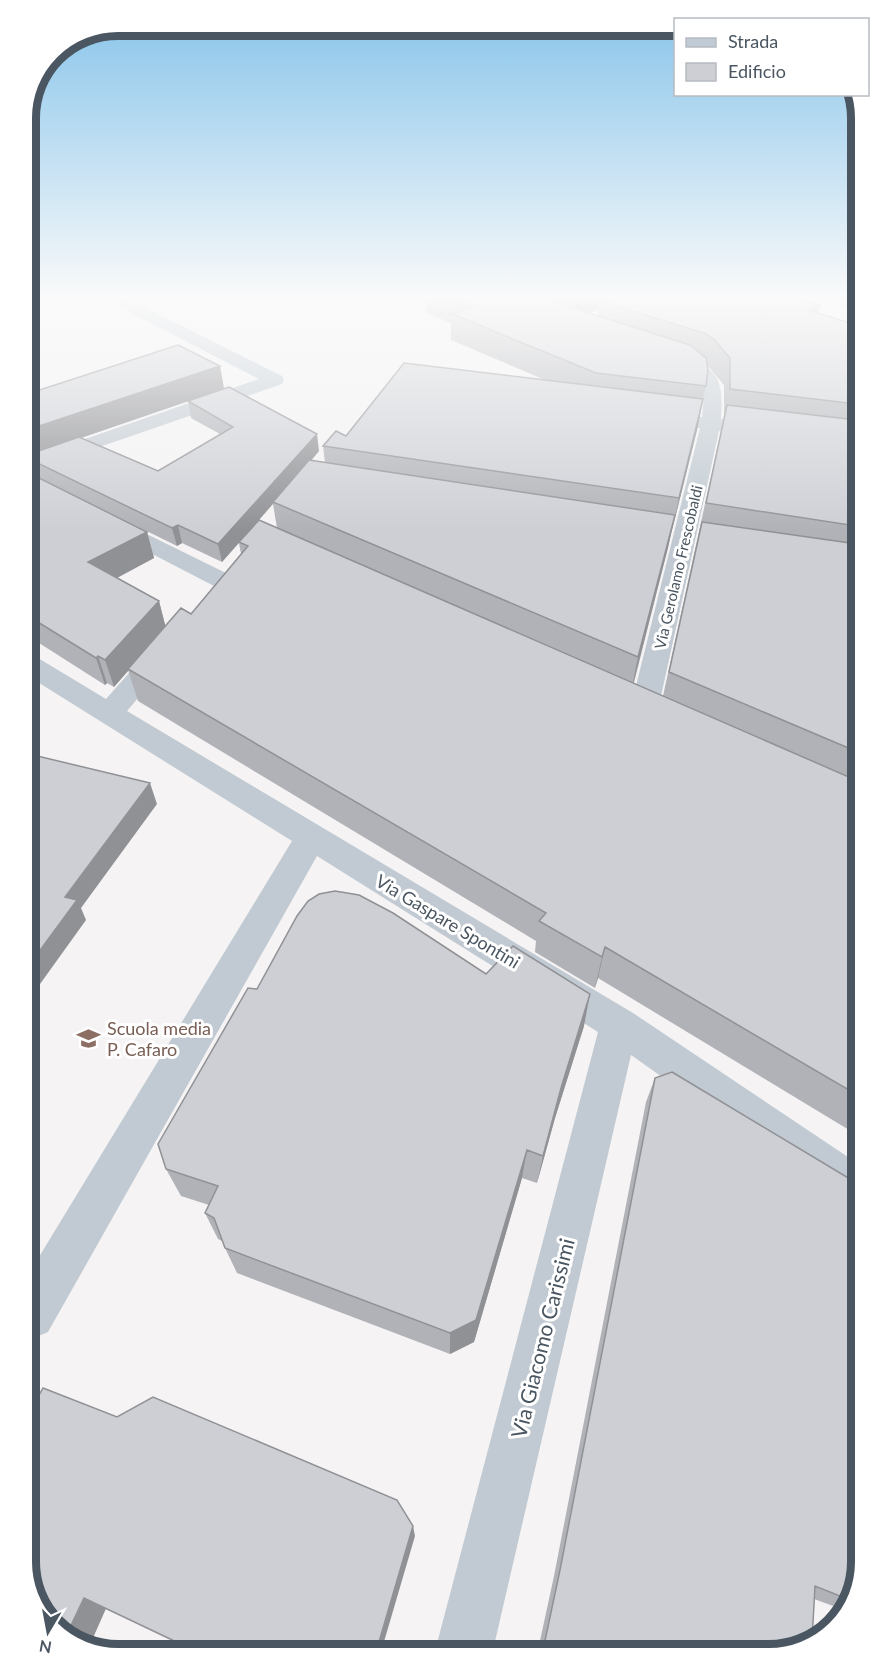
<svg xmlns="http://www.w3.org/2000/svg" width="887" height="1680" viewBox="0 0 887 1680" font-family="Lato,sans-serif">
<style>
.lines{fill:none;stroke-linecap:round;stroke-linejoin:round}
.minor{fill:#c1cad2;fill-rule:evenodd}
.secondary{fill:#c1cbd6;fill-rule:evenodd}
.wall{fill:#b0b2b7;fill-rule:evenodd}
.shaded-wall{fill:#909195}
.building{fill:#cdcfd5;stroke:#909195;stroke-width:1.5}
.labels{text-anchor:middle;dominant-baseline:central;stroke-width:6;stroke-linejoin:round;paint-order:stroke}
.far-street-label{font-size:15px;fill:#4a5661;stroke:#fff}
.street-label{font-size:18px;fill:#4a5661;stroke:#fff}
.education-label{font-size:18px;fill:#785e54;stroke:#fff;text-anchor:start}
.near-street-label{font-size:21px;fill:#4a5661;stroke:#fff}
.rim{fill:none;stroke:#4a5661;stroke-width:8}
</style>
<rect width="100%" height="100%" fill="#f5f3f3"/>
<g class="lines">
<path class="minor" d="M27 296H55L53 299 27 306Z
M102 296H122L282 376 284 380 282 384 27 472V459L259 379 104 299Z
M666 353C712 364 725 370 721 419L768 425 775 427 778 431 775 435 768 437 719 431 658 710 654 717 644 719 634 717 630 710 700 428 656 423 649 421 646 417 649 413 656 411 702 417 704 394 701 380 688 372 660 362 657 358 660 354Z
M112 517 232 576 235 581 232 586 223 588 214 586 104 529 101 524 104 519Z
M163 644 173 646 177 652 127 711 633 1013 848 1157 855 1172 848 1187 833 1193 818 1187 631 1055 493 1650 435 1651 598 1032 317 856 48 1332 31 1339V1270L292 841 28 676V656L38 658 106 699 153 646Z"/>
<path class="secondary" d="M818 296H840L855 301V311L820 299Z"/>
</g>
<path class="wall" d="M426 296H789L820 305 818 313 856 325 859 1136 598 978 595 988 535 952 536 941 138 701 128 670 114 687 107 683 105 685 28 636 27 472 33 475 27 458V394L220 366 224 389 319 451 311 461 325 463 323 446 346 436 545 380 451 340V323L426 313ZM599 309 598 316 589 313ZM708 366 724 385V417L663 696 634 683 697 430 706 386ZM188 401 191 418 220 434 158 471 81 438ZM273 504 277 528 259 520ZM94 505 177 546 182 543 222 562 239 543 241 554 191 614 165 626 159 601 117 578 154 558 147 532Z
M486 974 584 1026 555 1118 537 1183 522 1178 474 1342 450 1354 237 1273 225 1248 222 1241 218 1239 205 1213 209 1205 181 1196 166 1169Z
M655 1078 861 1563 847 1611 814 1599 805 1647 538 1650 554 1576 646 1102Z"/>
<path class="shaded-wall" d="M575 296H635L600 301 599 309 573 319Z
M820 305 813 331 808 310Z
M220 366 224 389 28 456H27V430Z
M703 399 697 430 672 530 679 498Z
M317 434 319 451 222 562 218 544Z
M675 515 668 548 631 692 638 657Z
M178 525 182 543 177 546 172 528Z
M147 532 154 558 96 589 88 562Z
M159 601 166 628 114 687 105 660Z
M98 656 107 683 105 685 96 658Z
M150 783 157 804 81 908 86 920 30 998V964L65 897Z
M605 947 598 978 595 988 602 957Z
M590 994 584 1026 555 1118 537 1183 543 1156 561 1088Z
M527 1150 522 1178 474 1342 450 1354V1333Z
M413 1526 415 1536 381 1652H376Z
M84 1598 108 1604 89 1647 65 1638Z"/>
<path class="building" d="M447 296H535L690 345 706 358 708 369 706 386 596 373 452 314 474 306Z
M613 296H685V297L687 296H789L820 305 808 310 856 325V404L730 389V358L714 339 704 333 600 301Z
M178 345 220 366 27 430V394Z
M404 363 703 399 679 498 323 446 336 431 346 436Z
M229 387 317 434 218 544 178 525 172 528 27 458 30 457 27 455 79 437 158 471 233 427 188 401Z
M727 405 856 420V526L706 503Z
M309 460 675 515 638 657 273 502Z
M27 472 147 532 88 562 159 601 105 660 98 656 96 658 28 616Z
M259 520 858 781 859 1096 605 947 602 957 539 921 546 913 128 669 181 608 191 614 248 546 239 542Z
M702 522 857 544 858 752 669 672Z
M29 754 150 783 65 897 77 900 30 964Z
M335 891 359 895 393 913 486 974 513 946 590 994 561 1088 543 1156 527 1150 476 1320 450 1333 225 1248 214 1218 205 1213 218 1186 166 1169 158 1144 248 988 257 989 297 916 308 901 319 894Z
M672 1072 860 1185 861 1563 850 1600 815 1586 812 1641 805 1647 543 1650 560 1570 655 1078Z
M43 1388 117 1417 153 1397 397 1500 413 1526 376 1652 187 1654 189 1648 84 1598 65 1638 33 1598 32 1408Z"/>
<linearGradient id="sky" x2="0" y2="1"><stop stop-color="#85c3ea"/><stop offset="0.56" stop-color="#fafafa"/><stop offset="1" stop-color="#fafafa" stop-opacity="0"/></linearGradient>
<rect width="887" height="531" fill="url(#sky)"/>
<defs>
<symbol id="school-bare" viewBox="-9 -9 18 18"><path d="M0-5L7-2L0 1L-7-2ZM-4 1L0 2.5L4 1V4Q0 6-4 4Z" fill="#8d6e63" stroke="#fff" stroke-width="2.5" paint-order="stroke"/></symbol>
</defs>
<g fill-rule="evenodd">
<use href="#school-bare" x="72" y="1022" width="33" height="33"/>
</g>
<g class="labels">
<g class="far-street-label">
<text transform="translate(678 567) rotate(-77)">Via Gerolamo Frescobaldi</text>
</g>
<g class="street-label">
<text transform="translate(448 921) rotate(31)">Via Gaspare Spontini</text>
</g>
<g class="education-label">
<text x="107" y="1028">Scuola media<tspan x="107" dy="21">P. Cafaro</tspan></text>
</g>
<g class="near-street-label">
<text transform="translate(542 1338) rotate(-76)">Via Giacomo Carissimi</text>
</g>
</g>
<path d="M0 0H887V1680H0ZM118 36H769A82 82 0 0 1 851 118V1562A82 82 0 0 1 769 1644H118A82 82 0 0 1 36 1562V118A82 82 0 0 1 118 36Z" fill="#fff" fill-rule="evenodd"/>
<path class="rim" d="M118 36H769A82 82 0 0 1 851 118V1562A82 82 0 0 1 769 1644H118A82 82 0 0 1 36 1562V118A82 82 0 0 1 118 36Z"/>
<rect x="674" y="18" width="195" height="78" fill="#ffffff" stroke="#b7bbc0" stroke-width="1.5"/>
<rect x="686" y="38" width="30" height="9" fill="#c1cbd6" stroke="#b7bbc0" stroke-width="1.5"/>
<text x="728" y="48" font-size="18" fill="#4a5661">Strada</text>
<rect x="686" y="63" width="30" height="18" fill="#cdcfd5" stroke="#b7bbc0" stroke-width="1.5"/>
<text x="728" y="78" font-size="18" fill="#4a5661">Edificio</text>
<g transform="translate(48 1632) rotate(190)" stroke="#ffffff" stroke-width="4.5" paint-order="stroke">
<path d="M0-4.5L10 22L0 15L-10 22Z" fill="#4a5661"/>
<text y="-9" font-size="16" font-weight="bold" text-anchor="middle" fill="#4a5661">N</text>
</g>
</svg>
